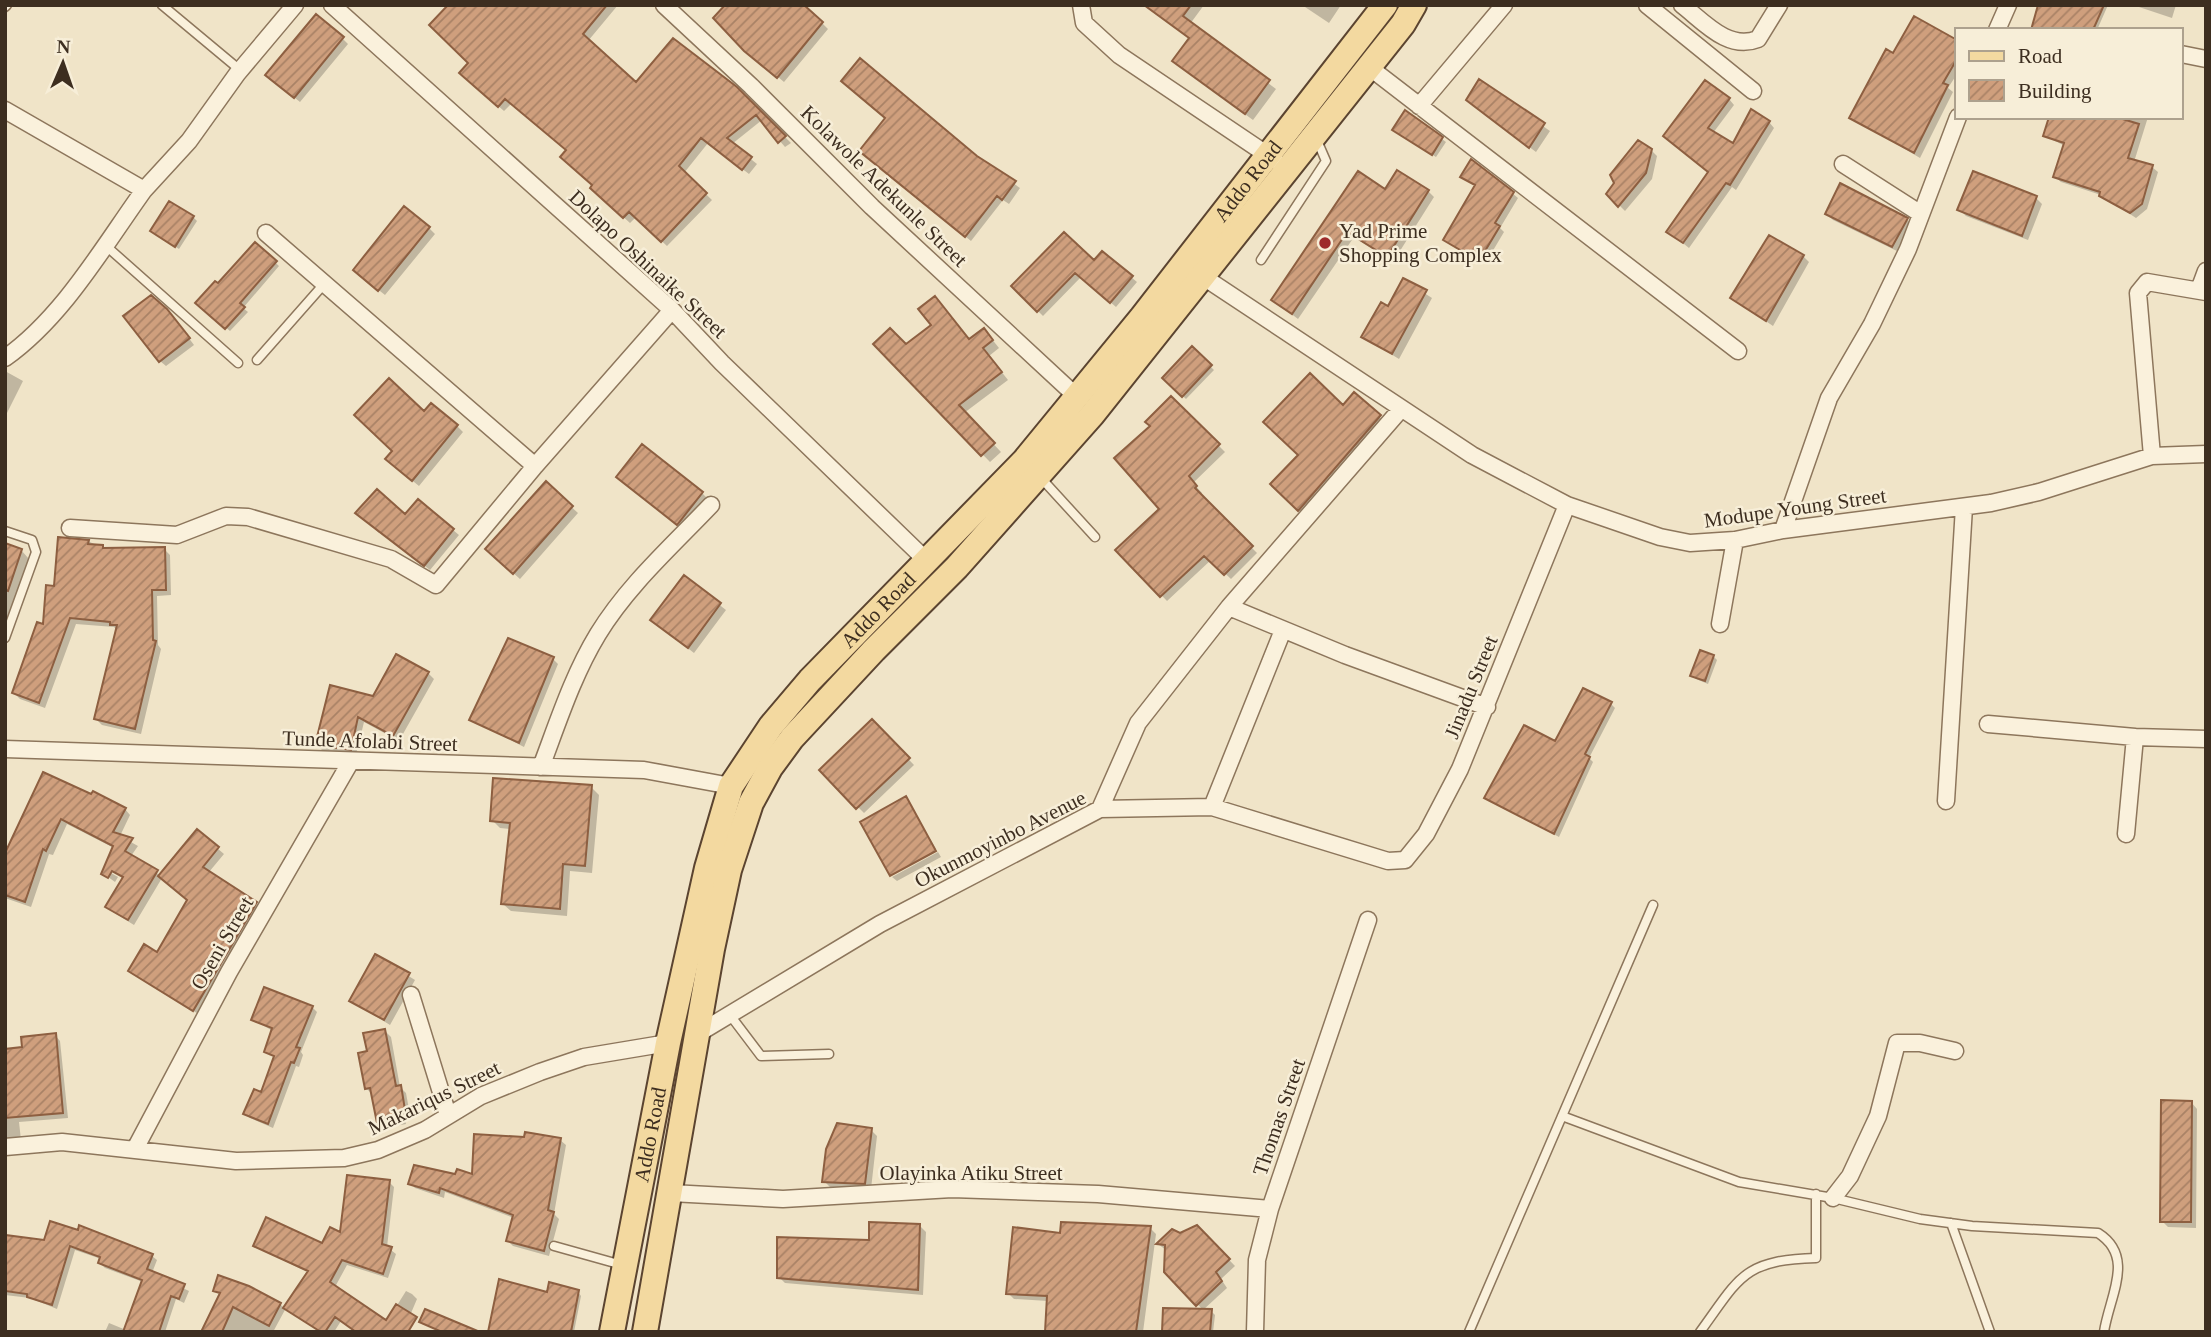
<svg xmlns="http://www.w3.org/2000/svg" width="2211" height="1337" viewBox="0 0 2211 1337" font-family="'Times New Roman',serif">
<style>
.shadow{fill:#0003}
.building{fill:url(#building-hatch);stroke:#8d5f41;stroke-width:2}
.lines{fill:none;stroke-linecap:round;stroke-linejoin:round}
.lane-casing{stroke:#8d765c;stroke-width:11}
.street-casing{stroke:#8d765c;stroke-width:19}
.primary-casing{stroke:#5b4430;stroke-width:28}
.lane{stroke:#faf1dc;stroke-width:8}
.street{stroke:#faf1dc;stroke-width:16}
.primary{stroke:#f3d9a0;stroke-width:24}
.poi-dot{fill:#9e2a2b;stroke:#f7eed8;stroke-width:2.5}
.labels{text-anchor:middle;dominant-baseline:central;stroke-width:5;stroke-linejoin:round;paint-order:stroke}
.street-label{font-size:21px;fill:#3d2e20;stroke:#f7eed8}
.poi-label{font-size:21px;fill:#3d2e20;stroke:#f7eed8;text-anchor:start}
</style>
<defs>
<pattern id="building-hatch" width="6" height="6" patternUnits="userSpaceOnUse" patternTransform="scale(1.75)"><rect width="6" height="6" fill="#cf9f7d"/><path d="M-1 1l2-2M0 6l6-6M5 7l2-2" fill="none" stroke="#a98266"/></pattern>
</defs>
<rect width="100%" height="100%" fill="#f0e4c8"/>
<path class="shadow" d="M528 5H618L588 41 636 85 736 88 791 143 785 147 762 120 732 144 757 164 749 174 708 143 684 173 712 200 667 246 636 217 630 223 598 194 568 151 512 103 504 111 467 79Z
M1144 5H1204L1190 24 1276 89 1253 120 1182 68 1190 39Z
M1302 5H1341L1329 23Z
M2039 5H2108L2097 30H2031Z
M2133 5H2176L2172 18Z
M1915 18 1957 42V74L1948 88 1953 92 1920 158 1851 117 1893 56Z
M822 23 828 29 784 82 746 50Z
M342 38 348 44 300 102 274 81Z
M1479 82 1550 131 1536 152 1475 106Z
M1729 99 1734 105 1713 133 1733 145 1769 122 1774 128 1736 190 1732 187 1689 248 1669 232 1710 173 1671 142Z
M1405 112 1446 142 1436 157 1398 133Z
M2051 117H2148L2134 162 2152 167 2158 172 2147 209 2136 218 2101 195 2061 182 2055 177 2065 146 2045 136Z
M1651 150 1657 156 1652 179 1625 211 1608 194Z
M867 156 976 157 1020 188 1009 204 1003 200 971 241Z
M1974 173 2036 198 2042 204 2028 240 1966 216 1960 210Z
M1463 176 1512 193 1518 198 1500 228 1504 232 1485 264 1446 239 1476 186Z
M1428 191 1434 197 1393 262 1354 237 1298 319 1273 300 1386 192Z
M1827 214 1907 220 1913 226 1899 252 1833 220Z
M193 217 197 221 179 249 152 231Z
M429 228 435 234 385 295 361 276Z
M255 244 279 266 243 308 248 312 230 331 198 303 218 286Z
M1803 256 1809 262 1773 326 1732 298Z
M1094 263 1131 277 1137 282 1116 307 1081 277 1043 316 1013 286Z
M1404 280 1432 298 1399 359 1363 337 1388 308Z
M173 317 194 345 166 366 160 361Z
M991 338 999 348 989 356 1008 380 964 413 1001 452 990 462 875 344 906 346Z
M1192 349 1214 370 1186 399 1164 378Z
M5 371 23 381 5 417Z
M1354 395 1386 423 1305 516 1272 484Z
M1171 398 1225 452 1193 483 1202 493 1199 495 1257 553 1231 579 1211 560 1167 601 1118 550 1162 509Z
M425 413 457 426 463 432 419 486 393 465 394 451Z
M624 483 702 493 708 499 684 529Z
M546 484 578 513 520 579 493 555Z
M357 513 406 517 453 530 459 535 430 570 381 531 379 533Z
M88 541 106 550 164 549 170 555 171 595 157 596 158 645 161 649 141 734 102 725 96 719 117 630 114 627 76 624 45 708 20 699 14 693 44 626 55 588Z
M5 545 21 550 29 559 5 630Z
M684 577 726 610 694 653 658 625Z
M1713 656 1717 660 1708 684 1696 679 1692 675Z
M553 659 558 664 524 747 471 720Z
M428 673 434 679 399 741 364 722 356 755 323 751 317 745 374 698Z
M1611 704 1615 708 1589 758 1593 762 1559 837 1486 798Z
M872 721 914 765 864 813 821 770Z
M43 774 125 809 130 815 120 836 138 846 131 856 161 876 198 832 224 854 209 872 262 909 200 1015 130 971 157 954 189 901 162 878 134 925 113 912 107 906 131 880 111 868V873L118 877 115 882 104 874 114 848 67 824 53 855 49 854 31 907 5 898V849L9 850Z
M591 787 599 795 592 873 570 871 567 916 511 911 503 904 511 829 500 828 492 820Z
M906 798 936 849 890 874Z
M938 852 941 857 897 881 892 877Z
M5 941 7 943V975H5Z
M376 956 415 980 390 1025 351 1001Z
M312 1007 317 1012 301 1052 303 1055 299 1067 296 1066 273 1128 250 1118 245 1114 262 1094 275 1058 266 1052 273 1031 253 1020Z
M385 1031 391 1037 400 1087 406 1093 410 1115 404 1117 406 1124 385 1128 378 1122 373 1095 366 1088 369 1053Z
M55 1035 60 1041 68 1118 19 1122 21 1140 5 1143V1051L24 1049Z
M2191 1102 2197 1109 2196 1228 2168 1227 2162 1221Z
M871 1130 877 1136 871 1189 830 1187 824 1181Z
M560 1140 566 1145 554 1214 559 1219 549 1256 513 1246 508 1241 514 1218 445 1192 444 1198 415 1188 410 1183 473 1177Z
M389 1182 394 1187 387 1247 396 1254 388 1278 347 1265 335 1287 386 1323 406 1291 412 1294 417 1299 403 1332 341 1321 334 1332H321L286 1308 273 1332H203L221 1296 215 1290 280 1304 285 1309 309 1273 255 1246 323 1245 342 1234Z
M920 1226 926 1232 923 1295 785 1283 779 1277Z
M1197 1227 1235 1266 1221 1279 1227 1288 1203 1310 1166 1271V1250L1158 1244 1172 1231 1180 1235Z
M1150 1228 1156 1234 1143 1332H1047L1048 1301 1014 1299 1008 1293 1061 1235Z
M5 1236 152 1256 157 1260 152 1273 189 1291 184 1303 176 1299 165 1332H105L109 1323 126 1330 143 1282 105 1268 100 1263 101 1259 75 1250 57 1309 30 1298 5 1295Z
M578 1292 581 1296 574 1332H489L548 1294Z
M1211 1311 1215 1315 1213 1332H1164Z"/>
<path class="building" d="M448 5H607L583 34 636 82 673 38 737 87 786 136 778 143 756 115 727 138 752 157 742 170 701 138 679 166 707 193 661 242 629 212 623 218 590 188 592 185 560 157 566 150 505 99 498 107 459 73 468 63 429 25Z
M725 5H804L823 22 777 78 744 51 713 18Z
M1144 5H1191L1183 16 1270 80 1245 114 1172 61 1189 38Z
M2038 5H2104L2093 30H2031Z
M316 14 344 37 294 98 265 75Z
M1914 16 1957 40V59L1943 83 1948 85 1914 153 1849 118 1886 49 1893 53Z
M860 58 977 156 1016 181 1002 200 997 196 965 237 859 151 885 118 841 81Z
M1479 79 1545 123 1529 148 1466 100Z
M1705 80 1730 98 1708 128 1733 143 1751 109 1770 121 1730 185 1726 183 1683 243 1666 232 1708 172 1663 136Z
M1405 110 1443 137 1432 155 1392 130Z
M2049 117H2116L2139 124 2128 158 2153 165 2142 204 2130 213 2099 196 2100 192 2053 177 2064 143 2043 136Z
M1638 140 1652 149 1646 173 1618 207 1606 194 1614 183 1610 175Z
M1471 159 1514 192 1495 223 1500 226 1479 261 1443 240 1475 185 1460 177Z
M1397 170 1429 190 1387 257 1347 232 1292 314 1271 300 1358 171 1385 189Z
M1973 171 2037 196 2022 236 1957 210Z
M1840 183 1908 218 1892 247 1825 214Z
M169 201 194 216 175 247 150 231Z
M404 206 430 227 378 291 353 270Z
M1064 232 1094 260 1102 251 1133 276 1110 303 1075 273 1037 312 1011 286Z
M1769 235 1804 255 1766 321 1730 298Z
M255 242 277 261 240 303 245 307 225 329 195 303 215 281 218 283Z
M1403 278 1427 290 1392 354 1361 337 1381 302 1388 306Z
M151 295 167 309 190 338 159 362 123 316Z
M935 296 969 339 984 328 993 340 983 348 1002 372 959 405 995 443 981 456 873 344 890 328 906 344 931 325 918 309Z
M1192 346 1212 365 1182 397 1162 378Z
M1310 373 1343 405 1354 392 1381 415 1298 511 1270 484 1298 455 1263 422Z
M389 378 424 411 431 403 458 425 412 481 385 459 392 451 354 415Z
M1171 396 1220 444 1189 476 1197 486 1195 488 1253 546 1224 575 1204 556 1160 597 1115 550 1159 509 1114 458 1150 426 1145 422Z
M642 444 703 492 677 525 616 477Z
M546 481 573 506 513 574 485 549Z
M377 489 405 514 418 499 454 529 424 566 355 513Z
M58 537 89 540 88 544 103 545V548L165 547 166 590H152L153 640 156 641 135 729 94 719 117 625H110V622L70 618 39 703 12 693 37 622 43 624 46 585 54 586Z
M5 543 22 549 8 591 5 590Z
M684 575 721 603 688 648 650 620Z
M508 638 554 657 519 743 469 720Z
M1700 650 1714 655 1705 681 1690 676Z
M396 654 429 672 393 736 358 717 351 750 315 745 330 685 373 696Z
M1583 688 1612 702 1585 754 1590 757 1554 834 1484 798 1524 725 1555 741Z
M872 719 910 758 856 809 819 770Z
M43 772 91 794 93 791 126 808 113 832 133 838 125 851 158 870 128 920 105 907 123 877 112 871 108 878 101 874 113 846 61 819 46 851 43 849 25 902 5 895V853Z
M493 778 592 785 585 866 563 864 560 909 501 904 510 823 490 821Z
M906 796 936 851 890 876 860 822Z
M197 829 219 847 203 867 257 902 193 1011 128 971 144 944 157 952 187 900 158 876Z
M375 954 410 973 384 1020 349 1001Z
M264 987 313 1006 296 1047 300 1048 294 1063 291 1062 268 1124 243 1114 254 1089 261 1092 274 1056 264 1052 272 1028 251 1020Z
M385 1029 396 1086 401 1085 405 1110 399 1111 401 1118 377 1123 370 1088 365 1089 358 1053 367 1051 363 1033Z
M56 1033 63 1113 5 1118V1049L22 1047 21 1037Z
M2161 1100 2192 1101 2191 1222H2160Z
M837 1123 872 1128 865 1184 822 1182 826 1149Z
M525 1132 561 1138 548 1210 554 1212 544 1251 506 1241 513 1215 440 1188 439 1193 408 1184 414 1165 455 1174 457 1169 472 1174 474 1134 524 1137Z
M347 1175 390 1180 382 1244 392 1247 383 1274 342 1260 330 1282 386 1320 396 1304 417 1317 408 1332H356L335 1317 325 1332H321L283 1308 308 1271 253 1246 266 1217 322 1243 330 1227 340 1232Z
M50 1221 78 1230 79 1225 153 1254 147 1269 185 1284 179 1299 171 1296 159 1332H123L142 1280 98 1263 100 1257 70 1246 52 1305 27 1297V1294L5 1291V1235L44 1240Z
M869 1222 920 1224 918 1290 777 1278V1237L869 1240Z
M1061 1222 1151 1226 1136 1332H1045L1047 1296 1006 1294 1013 1227 1060 1233Z
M1197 1225 1230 1259 1216 1272 1222 1281 1196 1306 1164 1272 1165 1245 1156 1244 1172 1229 1180 1233Z
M218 1275 249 1286 281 1303 269 1326 233 1307 222 1332H201L220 1293 213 1291Z
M499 1279 547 1292 549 1282 579 1290 571 1332H488Z
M1163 1308 1212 1309 1210 1332H1162Z
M425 1309 480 1332H442L419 1322Z"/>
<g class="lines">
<defs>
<path id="lane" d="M162 5 240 70
M5 7 7 5
M105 245 238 363
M1261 260 1326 161 1316 138
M257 360 324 284
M1041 478 1095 537
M5 531 32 540 36 552 5 638
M730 1015 761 1056 829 1054
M1562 1116 1739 1182 1833 1198 1920 1219 1972 1226 2098 1233C2136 1257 2109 1297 2104 1332
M1951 1223 1990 1332
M554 1246 622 1265
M1469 1332 1653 905
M1700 1332C1740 1277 1743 1260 1816 1258V1194"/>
<path id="street" d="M332 5 672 310 722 363 928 562
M664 5 751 86 872 207 1076 396
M1081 5 1084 23 1119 55 1275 160
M1647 5 1753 91
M1682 5C1704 22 1728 51 1758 39L1779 5
M1997 30 2008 5
M2181 54 2206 59
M1369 67 1738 351
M1419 106 1504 5
M5 110 144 190 189 141 237 74 295 5
M1843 164 1921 214
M266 233 535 466
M1202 276 1472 455 1567 505 1660 537 1690 543 1735 540 1783 530 1991 503 2039 492 2152 456 2206 454
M2199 290 2206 271
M5 358C63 317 103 247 144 190
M2152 456 2138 293 2147 282 2206 292
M70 528 177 535 226 516 248 517 391 559 436 585 535 466 672 310
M1783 530 1829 398 1872 324 1908 249 1958 117
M1229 607 1345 655 1487 707
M1720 624 1735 540
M1988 724 2135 737 2206 739
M5 749 644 770 731 786
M541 767C558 722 573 675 598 634 628 585 672 546 711 505
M1946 801 1964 507
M1212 807 1283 630
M1100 809 1138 723 1229 607 1401 409
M2126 834 2135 737
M411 995 448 1115
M699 1033 880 924 1100 809 1212 807 1388 861 1405 860 1426 834 1460 769 1567 505
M5 1147 62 1142 236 1161 344 1158 378 1150 425 1130 481 1096 540 1072 584 1057 668 1043
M135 1149 229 972 351 761
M671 1193 783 1199 952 1189 1098 1194 1270 1209
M1833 1198 1850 1176 1878 1116 1897 1043H1920L1955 1051
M1255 1332 1257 1260 1270 1209 1368 920"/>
<g id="primary">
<path id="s1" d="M612 1332 668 1043 707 868 731 786 771 726 810 680 1024 461 1142 317 1385 5"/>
<path d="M645 1332 712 949 729 870 751 803 770 768 792 738 874 650 957 567 1092 415 1403 24 1414 5"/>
</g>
</defs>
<use href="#lane" class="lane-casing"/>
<use href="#street" class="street-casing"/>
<use href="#primary" class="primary-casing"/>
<use href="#lane" class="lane"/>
<use href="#street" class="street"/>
<use href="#primary" class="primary"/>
</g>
<circle class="poi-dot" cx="1325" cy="243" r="7"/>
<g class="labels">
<g class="street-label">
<text stroke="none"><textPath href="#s1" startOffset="1356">Addo Road</textPath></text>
<text transform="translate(884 186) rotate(44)">Kolawole Adekunle Street</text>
<text transform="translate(648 264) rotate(43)">Dolapo Oshinaike Street</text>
<text transform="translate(1795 508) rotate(-8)">Modupe Young Street</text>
<text stroke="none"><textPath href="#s1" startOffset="789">Addo Road</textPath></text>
<text transform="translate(1471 687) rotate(-68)">Jinadu Street</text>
<text transform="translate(370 741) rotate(2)">Tunde Afolabi Street</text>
<text transform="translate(1000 839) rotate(-27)">Okunmoyinbo Avenue</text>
<text transform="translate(222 943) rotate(-60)">Oseni Street</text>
<text transform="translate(434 1098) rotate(-26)">Makariqus Street</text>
<text transform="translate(1279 1117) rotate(-71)">Thomas Street</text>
<text stroke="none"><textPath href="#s1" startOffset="201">Addo Road</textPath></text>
<text x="971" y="1173">Olayinka Atiku Street</text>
</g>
<g class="poi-label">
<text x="1339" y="231">Yad Prime<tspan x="1339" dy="24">Shopping Complex</tspan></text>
</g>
</g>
<rect width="2211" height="1337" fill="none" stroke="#3d2e20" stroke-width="14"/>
<rect x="1955" y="28" width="228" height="91" fill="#f7eed8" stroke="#ada18e" stroke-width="2"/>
<rect x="1969" y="51" width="35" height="10" fill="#f3d9a0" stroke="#ada18e" stroke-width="2"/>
<text x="2018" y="63" font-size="21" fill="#3d2e20">Road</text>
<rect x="1969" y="80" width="35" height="21" fill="url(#building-hatch)" stroke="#ada18e" stroke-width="2"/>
<text x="2018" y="98" font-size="21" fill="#3d2e20">Building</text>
<g transform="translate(63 63) rotate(2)" stroke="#f7eed8" stroke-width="5" paint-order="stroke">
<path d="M0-5L12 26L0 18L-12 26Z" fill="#3d2e20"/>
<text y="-10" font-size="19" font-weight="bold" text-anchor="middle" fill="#3d2e20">N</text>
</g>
</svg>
